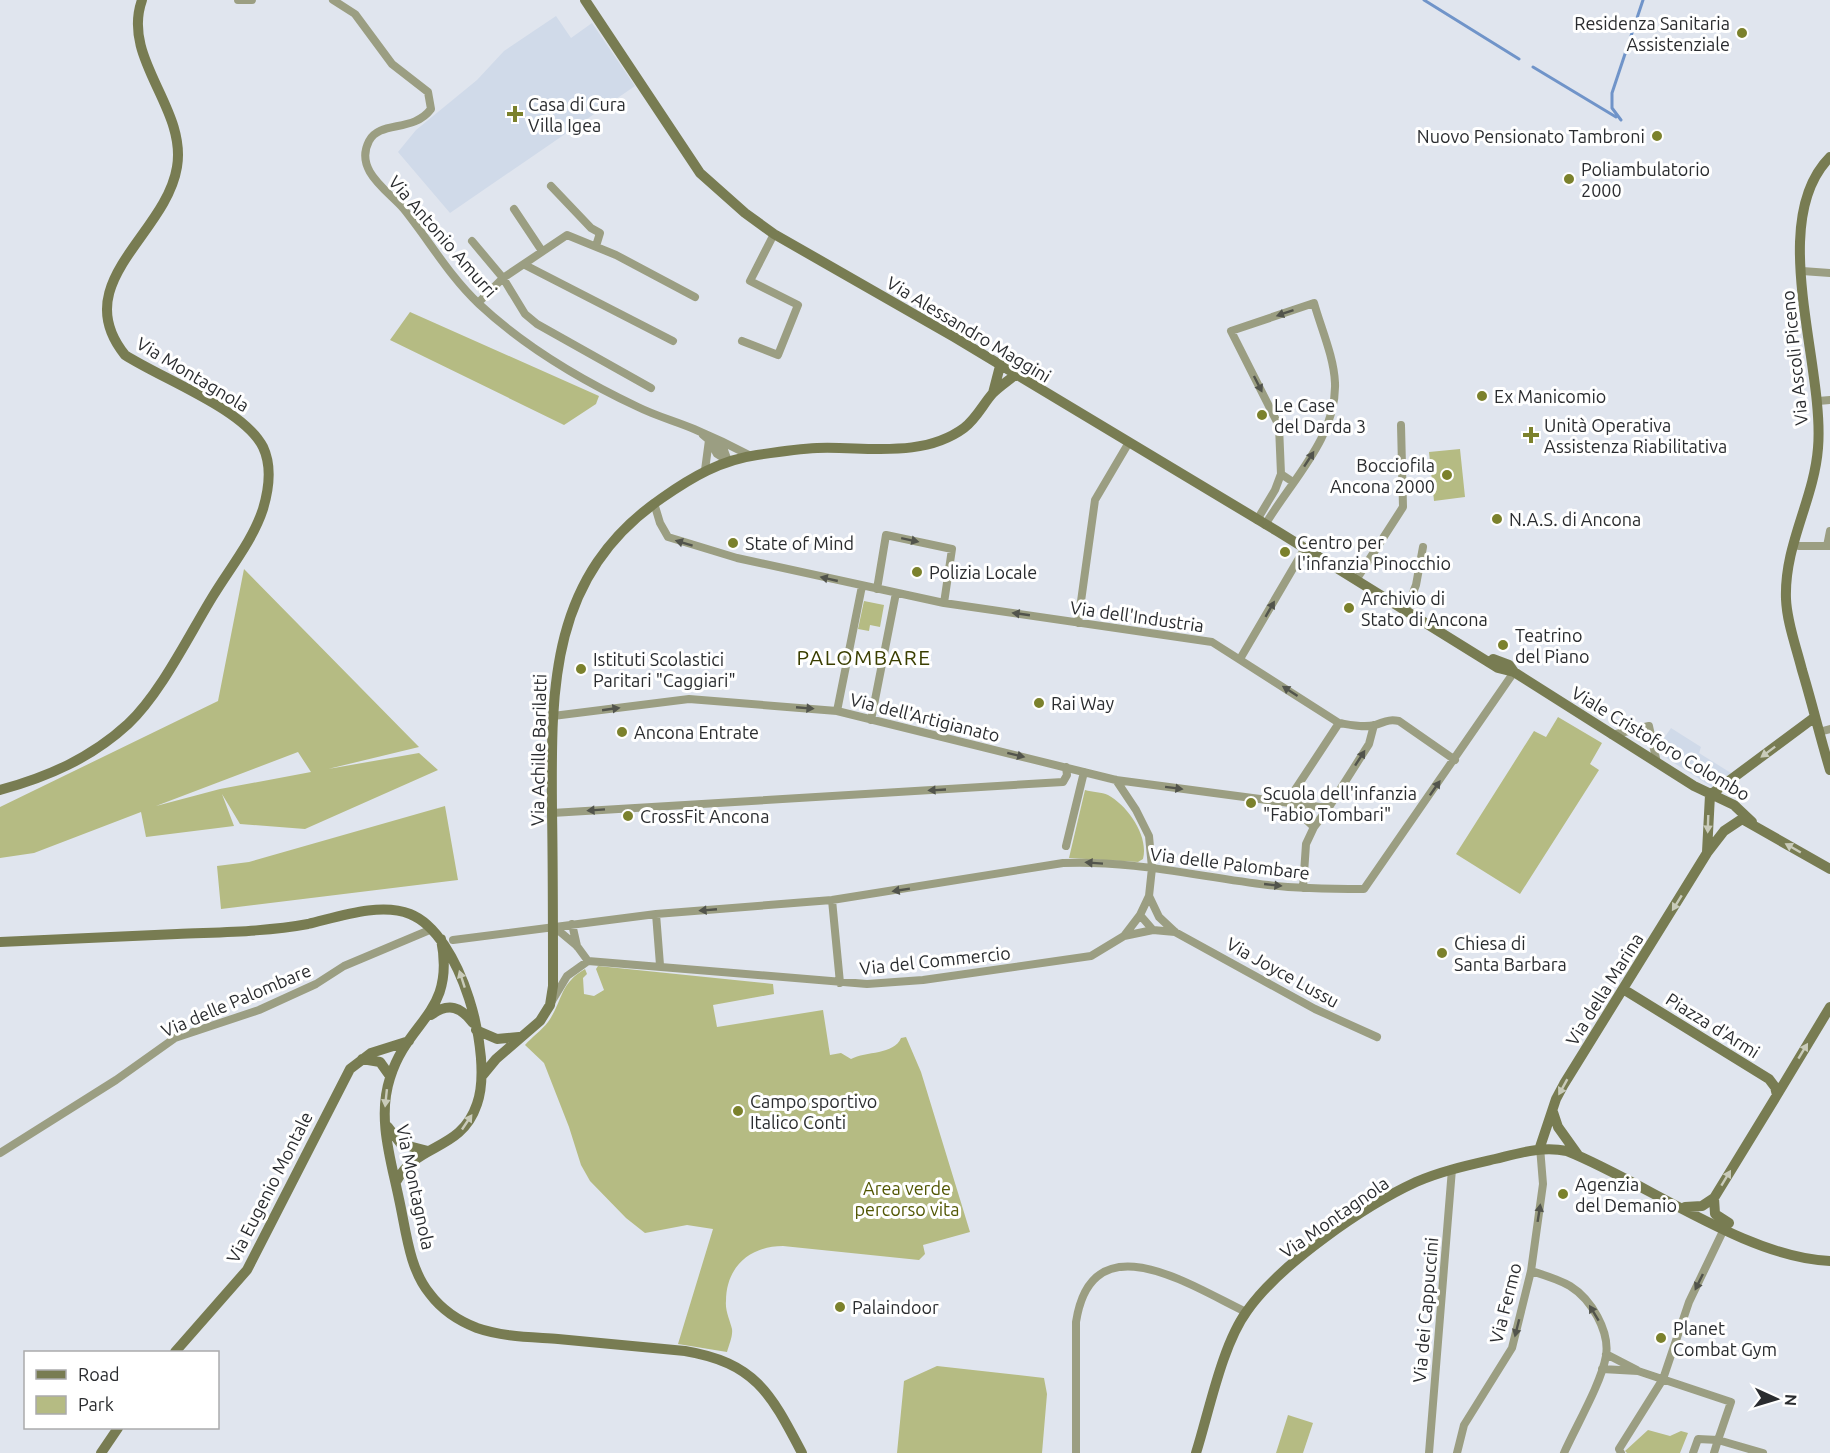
<svg xmlns="http://www.w3.org/2000/svg" width="1830" height="1453" viewBox="0 0 1830 1453" font-family="Ubuntu,sans-serif">
<style>
.built{fill:#d0dae9}
.green{fill:#b5bb83;fill-rule:evenodd}
.lines{fill:none;stroke-linecap:round;stroke-linejoin:round}
.stream{stroke:#7094c9;stroke-width:3}
.street{stroke:#9b9e82;stroke-width:8}
.secondary{stroke:#787c52;stroke-width:10}
.oneway{fill:#52544c}
.oneway2{fill:#c9cbba}
.poi-dot{fill:#7b812c;stroke:#fff;stroke-width:2}
.labels{text-anchor:middle;dominant-baseline:central;stroke-width:6;stroke-linejoin:round;paint-order:stroke}
.poi-label{font-size:18px;fill:#2a2c2f;stroke:#fff;text-anchor:start}
.street-label{font-size:18px;fill:#2a2c2f;stroke:#fff}
.park-label{font-size:18px;fill:#525704;stroke:#fff}
.quarter-label{font-size:21px;letter-spacing:1.5px;fill:#3a3e00;stroke:#fff}
</style>
<rect width="100%" height="100%" fill="#e0e5ee"/>
<path class="built" d="M556 16 571 38 592 23 635 86 450 213 398 152 416 130 477 80 504 51Z
M1671 728 1701 747 1699 753 1731 773 1712 787 1663 756 1660 744Z"/>
<path class="green" d="M410 312 599 396 596 404 564 425 390 340Z
M1460 449 1465 497 1434 501 1429 452Z
M244 569 419 747 328 769 419 753 438 770 305 829 240 824 222 794 234 826 146 837 141 812 34 853 0 858V807L218 701ZM298 752 311 772 220 789 156 806Z
M864 601 884 605 880 627 870 625 869 631 858 629Z
M1558 717 1602 743 1590 764 1599 770 1520 894 1456 854 1534 731 1546 737Z
M1085 790C1092 792 1102 792 1108 795 1128 806 1149 836 1143 859L1138 862 1069 858Z
M445 806 458 880 221 909 217 866 249 862Z
M598 966 773 984 774 994 713 1005 717 1027 823 1010 830 1055 841 1053 851 1059C866 1051 894 1055 901 1038L906 1037 921 1072 970 1232 923 1245 925 1254 919 1260 783 1246C750 1246 726 1267 726 1301 725 1311 730 1320 732 1329 733 1336 729 1345 727 1352L678 1344 713 1229 687 1225 645 1233 626 1218 590 1181 581 1165 569 1127 544 1063 525 1045C532 1037 542 1030 548 1022 563 1001 559 984 585 969L587 974 583 978 584 994 594 996 604 990 596 969Z
M937 1366 1044 1378 1047 1394 1042 1453H897L904 1381Z
M1288 1415 1313 1423 1303 1453H1276Z
M1648 1430 1670 1436 1681 1431 1688 1433 1680 1453H1627L1625 1451Z"/>
<g class="lines">
<path class="stream" d="M1424 0 1519 59
M1533 67 1616 117
M1621 120 1612 108V93L1643 0"/>
<path class="street" d="M238 0H252
M333 0 355 14 392 64 428 92 431 109C413 133 380 120 369 141 354 170 387 190 403 208 429 240 449 276 479 304 526 348 581 380 638 407 656 416 675 421 694 429 713 437 732 446 751 456
M551 186 591 228 600 233 596 246
M514 209 542 251
M472 241 503 278 525 314 537 324 651 388
M525 265 673 341
M1802 271 1830 273
M478 303 503 278 567 235 616 255 695 297
M742 341 778 355 798 305 750 281 774 234
M1818 401 1830 400
M703 435 709 440 705 470
M715 440 724 450 728 461
M710 441 717 454 728 461
M654 503 660 523 668 537 737 558 944 603 1212 642 1339 723C1351 725 1363 728 1375 725 1385 722 1388 719 1399 721L1455 760
M1257 520 1275 490 1281 474 1293 482
M1265 525C1291 481 1337 437 1335 383 1334 357 1321 328 1314 303L1231 331 1279 426 1281 474
M1799 546H1830
M1827 546 1830 531
M1356 580 1403 507 1401 425
M877 589 886 535 952 549 944 603
M1406 611 1416 585 1423 547
M1078 623 1095 500 1128 444
M1240 659 1305 548
M837 711 862 586
M553 716 689 699 837 711 1116 780 1320 807H1329L1369 744 1374 725
M871 720 896 593
M1819 732 1830 729
M1612 735 1649 726 1657 763
M552 813 1063 782 1067 775 1066 767
M1314 827 1329 807
M1066 846 1084 772
M1303 888 1306 844 1314 827 1287 802 1339 723
M1149 896 1159 917 1175 932 1315 1009 1377 1037
M832 900 840 983
M656 914 660 965
M1140 915 1153 930
M572 924 577 946
M553 926 577 946 588 961 867 984 923 980 1091 956 1124 936 1140 915 1149 896 1152 868 1149 836 1136 810 1116 780
M1124 936 1153 930 1175 932
M453 940 656 914 832 900 1063 863C1132 860 1200 877 1268 885 1300 889 1332 889 1364 889L1514 672
M552 1001 567 976 588 961
M0 1153 116 1080 175 1038 259 1010 316 984 344 966 432 929
M1531 1271C1544 1275 1558 1279 1570 1286 1591 1299 1610 1331 1606 1356 1601 1384 1576 1426 1564 1453
M1606 1354 1637 1370
M1602 1369 1638 1371 1731 1402 1718 1440 1763 1453
M1076 1453V1322C1092 1219 1191 1286 1246 1312
M1429 1453 1452 1169
M1457 1453 1464 1425 1512 1348 1531 1271 1543 1184 1540 1147
M1621 1453 1619 1449 1663 1379 1689 1302 1724 1229
M1693 1453 1698 1439 1718 1440 1714 1453"/>
<path class="secondary" d="M585 0 700 173 745 213 774 234 954 337 1277 531 1498 668 1514 672
M1830 157C1766 221 1825 365 1818 448 1814 500 1784 545 1786 599 1787 623 1796 646 1802 670 1812 703 1820 737 1830 770
M993 393 1000 366
M1493 659 1509 665 1514 672 1694 786 1734 805 1752 822
M0 790C48 777 91 758 128 724 161 693 189 635 213 596 230 568 253 540 263 509 269 489 272 466 263 447 244 409 162 379 125 355 67 283 166 235 177 167 187 108 121 59 142 0
M1710 795 1815 717
M1707 852 1710 795
M441 939C456 1014 408 1019 390 1078 377 1118 391 1160 399 1199 406 1230 409 1269 430 1294 442 1310 459 1321 477 1328 503 1337 532 1337 558 1339 601 1343 643 1347 685 1351 756 1363 771 1394 802 1453
M0 942C59 939 118 937 177 934 220 932 265 932 308 924 338 917 380 902 410 914 461 934 494 1056 477 1104 461 1152 417 1142 396 1182
M1623 989 1769 1079 1775 1087 1777 1095 1714 1198 1702 1206 1685 1207
M431 1015C449 1002 461 1007 473 1023
M476 1030 497 1039 519 1037
M362 1059 380 1062 390 1076
M482 1076 496 1059 540 1021 550 1005 553 986C553 927 553 869 552 811 551 688 549 576 662 498 692 477 721 460 757 455 777 452 797 449 817 448 865 446 922 459 964 428 977 418 983 404 993 393 1000 386 1008 381 1015 375
M1777 1095 1830 1007
M1553 1112 1558 1127 1578 1155
M388 1127 401 1144 428 1151
M1540 1147 1556 1099 1564 1084 1707 853 1724 831 1742 819 1830 869
M1714 1198 1715 1214 1729 1223
M175 1352 247 1270 350 1069 371 1053 409 1041
M101 1453 118 1428
M1196 1453C1209 1412 1222 1345 1247 1311 1280 1264 1364 1206 1416 1182 1441 1171 1469 1165 1495 1159 1520 1153 1541 1146 1567 1151 1645 1182 1747 1258 1830 1261"/>
</g>
<defs><path id="oneway-solid" d="M-6-.8H1V-3.2L6.5 0L1 3.2V.8H-6Z" transform="scale(1.5)"/></defs>
<g class="oneway">
<use href="#oneway-solid" transform="translate(1285 313) rotate(161)"/>
<use href="#oneway-solid" transform="translate(1258 384) rotate(63)"/>
<use href="#oneway-solid" transform="translate(1309 459) rotate(-57)"/>
<use href="#oneway-solid" transform="translate(910 540) rotate(12)"/>
<use href="#oneway-solid" transform="translate(684 543) rotate(-163)"/>
<use href="#oneway-solid" transform="translate(829 579) rotate(-167)"/>
<use href="#oneway-solid" transform="translate(1270 609) rotate(-60)"/>
<use href="#oneway-solid" transform="translate(1021 614) rotate(-172)"/>
<use href="#oneway-solid" transform="translate(1290 691) rotate(-147)"/>
<use href="#oneway-solid" transform="translate(805 708) rotate(5)"/>
<use href="#oneway-solid" transform="translate(611 709) rotate(-8)"/>
<use href="#oneway-solid" transform="translate(1016 755) rotate(14)"/>
<use href="#oneway-solid" transform="translate(1360 758) rotate(-57)"/>
<use href="#oneway-solid" transform="translate(1174 788) rotate(7)"/>
<use href="#oneway-solid" transform="translate(1435 788) rotate(-55)"/>
<use href="#oneway-solid" transform="translate(937 790) rotate(177)"/>
<use href="#oneway-solid" transform="translate(596 810) rotate(176)"/>
<use href="#oneway-solid" transform="translate(1094 863) rotate(-176)"/>
<use href="#oneway-solid" transform="translate(1273 885) rotate(6)"/>
<use href="#oneway-solid" transform="translate(901 890) rotate(171)"/>
<use href="#oneway-solid" transform="translate(708 910) rotate(175)"/>
<use href="#oneway-solid" transform="translate(1539 1213) rotate(-81)"/>
<use href="#oneway-solid" transform="translate(1699 1282) rotate(116)"/>
<use href="#oneway-solid" transform="translate(1594 1313) rotate(-121)"/>
<use href="#oneway-solid" transform="translate(1517 1328) rotate(104)"/>
</g>
<g class="oneway2">
<use href="#oneway-solid" transform="translate(1768 752) rotate(143)"/>
<use href="#oneway-solid" transform="translate(1708 824) rotate(92)"/>
<use href="#oneway-solid" transform="translate(1793 848) rotate(-150)"/>
<use href="#oneway-solid" transform="translate(1677 903) rotate(122)"/>
<use href="#oneway-solid" transform="translate(462 979) rotate(-108)"/>
<use href="#oneway-solid" transform="translate(1803 1051) rotate(-59)"/>
<use href="#oneway-solid" transform="translate(1563 1087) rotate(119)"/>
<use href="#oneway-solid" transform="translate(386 1098) rotate(96)"/>
<use href="#oneway-solid" transform="translate(467 1122) rotate(-56)"/>
<use href="#oneway-solid" transform="translate(1726 1178) rotate(-59)"/>
</g>
<g class="poi-dot">
<circle cx="1742" cy="33" r="6"/>
<path d="M512 105h6v6h6v6h-6v6h-6v-6h-6v-6h6z"/>
<circle cx="1657" cy="136" r="6"/>
<circle cx="1569" cy="179" r="6"/>
<circle cx="1482" cy="396" r="6"/>
<circle cx="1262" cy="415" r="6"/>
<path d="M1528 426h6v6h6v6h-6v6h-6v-6h-6v-6h6z"/>
<circle cx="1447" cy="475" r="6"/>
<circle cx="1497" cy="519" r="6"/>
<circle cx="733" cy="543" r="6"/>
<circle cx="1285" cy="552" r="6"/>
<circle cx="917" cy="572" r="6"/>
<circle cx="1349" cy="608" r="6"/>
<circle cx="1503" cy="645" r="6"/>
<circle cx="581" cy="669" r="6"/>
<circle cx="1039" cy="703" r="6"/>
<circle cx="622" cy="732" r="6"/>
<circle cx="1251" cy="803" r="6"/>
<circle cx="628" cy="816" r="6"/>
<circle cx="1442" cy="953" r="6"/>
<circle cx="738" cy="1111" r="6"/>
<circle cx="1563" cy="1194" r="6"/>
<circle cx="840" cy="1307" r="6"/>
<circle cx="1661" cy="1338" r="6"/>
</g>
<g class="labels">
<g class="poi-label">
<text x="1730" y="23" text-anchor="end">Residenza Sanitaria<tspan x="1730" dy="21">Assistenziale</tspan></text>
<text x="528" y="104">Casa di Cura<tspan x="528" dy="21">Villa Igea</tspan></text>
<text x="1645" y="136" text-anchor="end">Nuovo Pensionato Tambroni</text>
<text x="1581" y="169">Poliambulatorio<tspan x="1581" dy="21">2000</tspan></text>
<text x="1494" y="396">Ex Manicomio</text>
<text x="1274" y="405">Le Case<tspan x="1274" dy="21">del Darda 3</tspan></text>
<text x="1544" y="425">Unità Operativa<tspan x="1544" dy="21">Assistenza Riabilitativa</tspan></text>
<text x="1435" y="465" text-anchor="end">Bocciofila<tspan x="1435" dy="21">Ancona 2000</tspan></text>
<text x="1509" y="519">N.A.S. di Ancona</text>
<text x="1297" y="542">Centro per<tspan x="1297" dy="21">l'infanzia Pinocchio</tspan></text>
<text x="745" y="543">State of Mind</text>
<text x="929" y="572">Polizia Locale</text>
<text x="1361" y="598">Archivio di<tspan x="1361" dy="21">Stato di Ancona</tspan></text>
<text x="1515" y="635">Teatrino<tspan x="1515" dy="21">del Piano</tspan></text>
<text x="593" y="659">Istituti Scolastici<tspan x="593" dy="21">Paritari "Caggiari"</tspan></text>
<text x="1051" y="703">Rai Way</text>
<text x="634" y="732">Ancona Entrate</text>
<text x="1263" y="793">Scuola dell'infanzia<tspan x="1263" dy="21">"Fabio Tombari"</tspan></text>
<text x="640" y="816">CrossFit Ancona</text>
<text x="1454" y="943">Chiesa di<tspan x="1454" dy="21">Santa Barbara</tspan></text>
<text x="750" y="1101">Campo sportivo<tspan x="750" dy="21">Italico Conti</tspan></text>
<text x="1575" y="1184">Agenzia<tspan x="1575" dy="21">del Demanio</tspan></text>
<text x="852" y="1307">Palaindoor</text>
<text x="1673" y="1328">Planet<tspan x="1673" dy="21">Combat Gym</tspan></text>
</g>
<g class="street-label">
<text transform="translate(443 236) rotate(49)">Via Antonio Amurri</text>
<text transform="translate(969 329) rotate(31)">Via Alessandro Maggini</text>
<text transform="translate(1794 358) rotate(-96)">Via Ascoli Piceno</text>
<text transform="translate(193 374) rotate(31)">Via Montagnola</text>
<text transform="translate(1137 616) rotate(8)">Via dell'Industria</text>
<text transform="translate(925 717) rotate(14)">Via dell'Artigianato</text>
<text transform="translate(1661 743) rotate(31)">Viale Cristoforo Colombo</text>
<text transform="translate(538 750) rotate(-89)">Via Achille Barilatti</text>
<text transform="translate(1230 863) rotate(7)">Via delle Palombare</text>
<text transform="translate(935 960) rotate(-6)">Via del Commercio</text>
<text transform="translate(1283 972) rotate(29)">Via Joyce Lussu</text>
<text transform="translate(1604 989) rotate(-58)">Via della Marina</text>
<text transform="translate(236 1000) rotate(-23)">Via delle Palombare</text>
<text transform="translate(1713 1025) rotate(32)">Piazza d'Armi</text>
<text transform="translate(269 1187) rotate(-63)">Via Eugenio Montale</text>
<text transform="translate(416 1187) rotate(78)">Via Montagnola</text>
<text transform="translate(1334 1217) rotate(-35)">Via Montagnola</text>
<text transform="translate(1505 1303) rotate(-76)">Via Fermo</text>
<text transform="translate(1425 1310) rotate(-85)">Via dei Cappuccini</text>
</g>
<g class="park-label">
<text x="907" y="1188">Area verde<tspan x="907" dy="21">percorso vita</tspan></text>
</g>
<g class="quarter-label">
<text x="864" y="657">PALOMBARE</text>
</g>
</g>
<rect x="24" y="1351" width="195" height="78" fill="#ffffff" stroke="#aaabac" stroke-width="1.5"/>
<rect x="36" y="1370" width="30" height="9" fill="#787c52" stroke="#aaabac" stroke-width="1.5"/>
<text x="78" y="1381" font-size="18" fill="#2a2c2f">Road</text>
<rect x="36" y="1396" width="30" height="18" fill="#b5bb83" stroke="#aaabac" stroke-width="1.5"/>
<text x="78" y="1411" font-size="18" fill="#2a2c2f">Park</text>
<g transform="translate(1776 1399) rotate(94)" stroke="#ffffff" stroke-width="4.5" paint-order="stroke">
<path d="M0-4.5L10 22L0 15L-10 22Z" fill="#2a2c2f"/>
<text y="-9" font-size="16" font-weight="bold" text-anchor="middle" fill="#2a2c2f">N</text>
</g>
</svg>
